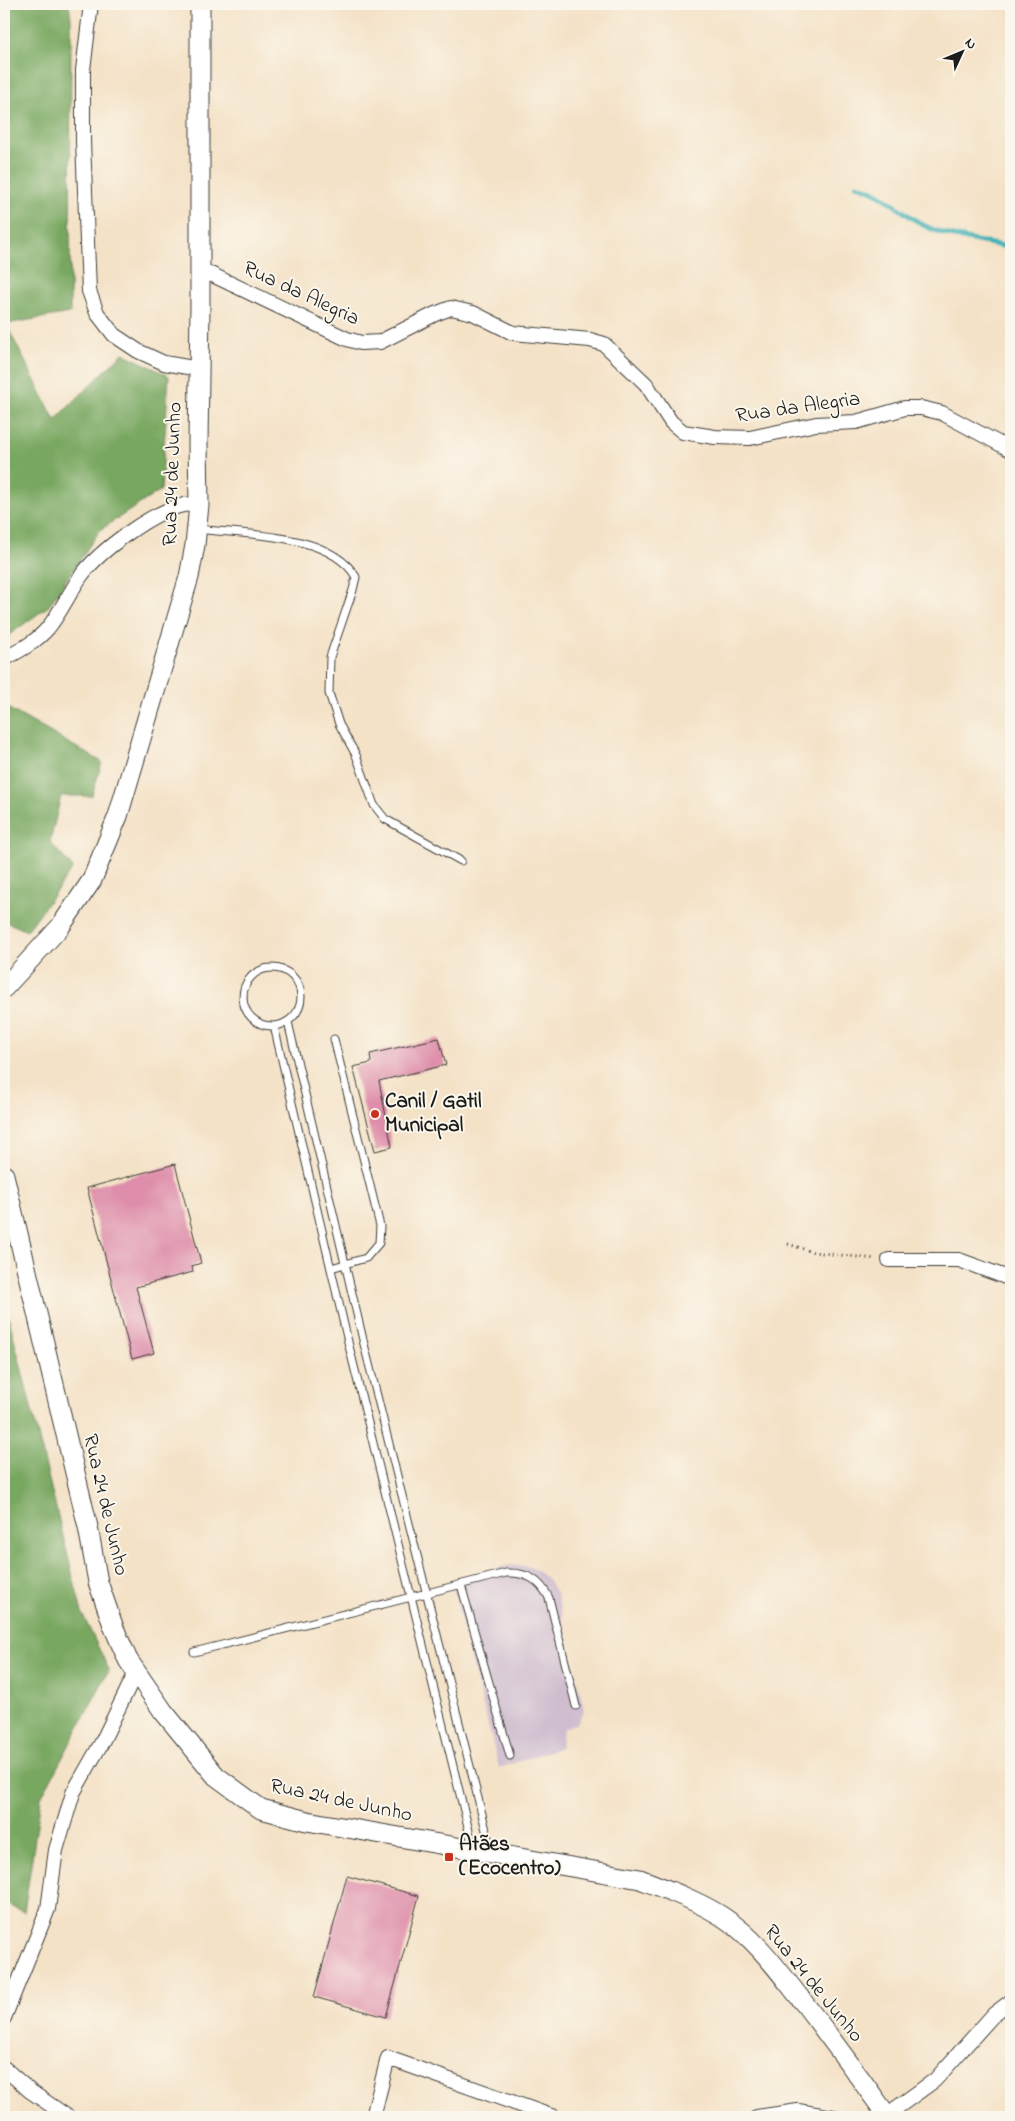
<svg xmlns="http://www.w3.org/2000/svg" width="1015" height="2121" viewBox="0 0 1015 2121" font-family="'Indie Flower',sans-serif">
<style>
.industrial{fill:#cfbdcf}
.forest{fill:#78a761;stroke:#4a623e}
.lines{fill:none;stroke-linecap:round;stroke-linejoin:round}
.stream{stroke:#41b2b7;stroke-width:5}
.building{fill:#de8eaa}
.lane-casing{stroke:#3c3a36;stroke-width:9}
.street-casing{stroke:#3c3a36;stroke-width:16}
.secondary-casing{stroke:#3c3a36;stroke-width:21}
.path{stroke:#3c3a36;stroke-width:3;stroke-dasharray:1 4;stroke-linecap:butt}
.lane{stroke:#fff;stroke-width:7}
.street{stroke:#fff;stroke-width:14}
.secondary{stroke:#fff;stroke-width:19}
.poi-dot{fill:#c8321e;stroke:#fbf7ec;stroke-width:2}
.labels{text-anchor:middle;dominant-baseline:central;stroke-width:4;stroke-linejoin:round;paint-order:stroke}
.street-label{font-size:21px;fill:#1c1c1c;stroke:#fbf7ec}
.poi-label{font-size:21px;font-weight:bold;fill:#1c1c1c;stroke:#fbf7ec;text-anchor:start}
</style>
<rect width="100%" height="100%" fill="#fbf7ec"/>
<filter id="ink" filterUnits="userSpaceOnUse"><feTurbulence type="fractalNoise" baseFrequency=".02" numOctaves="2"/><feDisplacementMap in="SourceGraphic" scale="10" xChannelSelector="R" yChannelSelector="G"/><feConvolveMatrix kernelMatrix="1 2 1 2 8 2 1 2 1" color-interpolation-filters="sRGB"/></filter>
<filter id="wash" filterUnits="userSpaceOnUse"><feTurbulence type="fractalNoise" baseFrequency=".0096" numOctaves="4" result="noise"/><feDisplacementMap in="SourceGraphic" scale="20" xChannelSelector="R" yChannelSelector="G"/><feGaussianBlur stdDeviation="1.12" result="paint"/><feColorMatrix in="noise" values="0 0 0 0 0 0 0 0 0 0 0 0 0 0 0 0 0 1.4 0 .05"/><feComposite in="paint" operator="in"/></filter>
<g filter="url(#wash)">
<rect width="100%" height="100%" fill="#f4e2c7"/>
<path class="industrial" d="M510 1565 531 1567 548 1579 557 1595 584 1710 577 1723 563 1729 561 1747 499 1768 451 1581Z"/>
<path class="forest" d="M4 4H69L71 19 70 313 6 324 55 420 123 353 169 376 161 490 100 530 49 606 9 635 4 659Z
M4 706 102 762 92 796H61L50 842 73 868 27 931 4 921Z
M5 1302 82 1613 109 1670 41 1798 24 1912 4 1903V1303Z"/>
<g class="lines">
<path class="stream" d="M856 185C883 191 901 213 925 226 952 239 982 241 1011 248"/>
</g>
<g id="blocks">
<path class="building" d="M439 1038 446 1065 379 1081 392 1147 375 1151 353 1067 371 1063 370 1054Z
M175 1164 201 1263 192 1266 193 1272 136 1287 154 1353 132 1359 87 1188Z
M347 1876 419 1896 386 2017 314 1997Z"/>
</g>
</g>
<g filter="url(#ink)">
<use href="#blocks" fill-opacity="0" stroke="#3c3a36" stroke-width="1"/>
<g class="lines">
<defs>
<path id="lane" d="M197 529C243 535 330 532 356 577L353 590 330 657 329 693 339 724 356 755 374 805 385 819 461 861
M243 997a29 29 0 1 1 58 0a29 29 0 1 1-58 0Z
M288 1022 364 1344 491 1850
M274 1026 349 1346 473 1847
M331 1268 366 1258 379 1243 380 1226 334 1039
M461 1585 510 1756
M194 1652 506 1573C527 1572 540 1580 549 1598L576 1706"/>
<path id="street" d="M91 4 83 70V141L89 291 97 313 114 335 138 351 164 363 199 369
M200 269 347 339 361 343 380 342 435 314 451 308 473 313 513 333 590 340 604 344 646 384 671 422 683 432 715 437 750 438 816 424 856 422 905 408H921L942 413 1011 450
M4 659C19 651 36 642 48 628 61 612 69 593 81 576 99 551 153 511 184 505 188 504 194 505 199 505
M889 1260H959L1011 1279
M4 2018 48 1909 56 1850 73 1793 102 1742 136 1672
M4 2068 30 2091 68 2117
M373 2117 388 2058 554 2117
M757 2117 798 2111 833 2117
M884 2117 935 2080 994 2014 1011 2001"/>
<path id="secondary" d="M4 988 60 927 92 880 118 816 189 577 195 545 199 505 198 443 200 306V4
M4 1175 88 1527 98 1582 114 1628 128 1660 163 1711 216 1776 261 1809 307 1821 640 1879C668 1890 698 1901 723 1917 757 1939 780 1973 804 2003 833 2041 861 2079 888 2117"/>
</defs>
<use href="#lane" class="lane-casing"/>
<use href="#street" class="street-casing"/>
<use href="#secondary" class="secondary-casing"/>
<path class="path" d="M788 1244 813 1252 876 1259"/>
<use href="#lane" class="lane"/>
<use href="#street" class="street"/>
<use href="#secondary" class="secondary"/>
</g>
</g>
<g class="poi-dot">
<circle cx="375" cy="1114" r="5"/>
<rect x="444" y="1852" width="10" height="10" rx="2.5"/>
</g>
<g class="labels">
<g class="street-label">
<text transform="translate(301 294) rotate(25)">Rua da Alegria</text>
<text transform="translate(798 408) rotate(-8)">Rua da Alegria</text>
<text transform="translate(173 474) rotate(-88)">Rua 24 de Junho</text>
<text transform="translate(105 1505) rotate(77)">Rua 24 de Junho</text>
<text transform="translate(341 1801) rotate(12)">Rua 24 de Junho</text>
<text transform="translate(813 1984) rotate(51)">Rua 24 de Junho</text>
</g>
<g class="poi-label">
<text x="385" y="1102">Canil / Gatil<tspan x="385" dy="24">Municipal</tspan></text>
<text x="459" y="1845">Atães<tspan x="459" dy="24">(Ecocentro)</tspan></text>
</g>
</g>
<rect width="1015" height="2121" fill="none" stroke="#fbf7ec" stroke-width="20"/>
<g transform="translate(962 52) rotate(46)" stroke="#fbf7ec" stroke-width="4" paint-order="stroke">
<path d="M0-4L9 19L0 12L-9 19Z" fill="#1c1c1c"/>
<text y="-8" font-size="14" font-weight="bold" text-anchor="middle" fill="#1c1c1c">N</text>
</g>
</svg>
